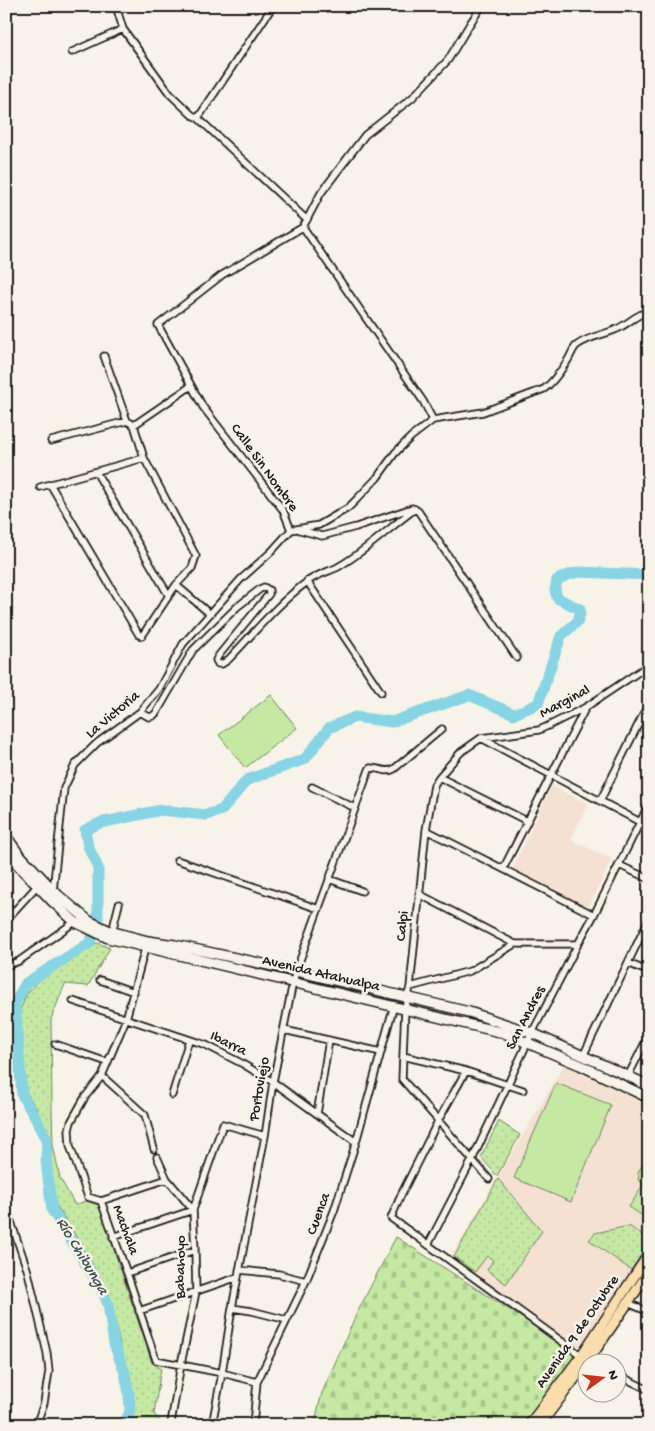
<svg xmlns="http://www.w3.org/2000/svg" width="655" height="1431" viewBox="0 0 655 1431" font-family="'Gochi Hand',sans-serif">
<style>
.built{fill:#f4e1d2}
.grass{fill:url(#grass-dots);stroke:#708260}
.cemetery{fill:url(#cemetery-stones);stroke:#708260}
.pitch{fill:#c5e9a3;stroke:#708260}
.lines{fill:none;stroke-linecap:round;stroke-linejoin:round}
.river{stroke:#86d4e4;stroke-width:11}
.street-casing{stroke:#1c1c1c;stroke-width:9}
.secondary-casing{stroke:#1c1c1c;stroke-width:12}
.primary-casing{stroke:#1c1c1c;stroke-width:12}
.street{stroke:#f7f3e8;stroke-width:5.5}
.secondary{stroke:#f7f3e8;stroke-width:9}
.primary{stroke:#f9deab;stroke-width:9}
.labels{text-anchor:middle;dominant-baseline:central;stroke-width:5;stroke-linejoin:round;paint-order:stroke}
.street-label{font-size:15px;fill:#1c1c1c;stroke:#f7f3e8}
.water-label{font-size:16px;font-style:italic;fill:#3c5358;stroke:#f7f3e8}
</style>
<defs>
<pattern id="grass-dots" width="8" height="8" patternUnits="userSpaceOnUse" patternTransform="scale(1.25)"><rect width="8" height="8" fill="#c5e9a3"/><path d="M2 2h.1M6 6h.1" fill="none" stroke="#a9c78c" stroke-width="1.8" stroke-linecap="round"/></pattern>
<pattern id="cemetery-stones" width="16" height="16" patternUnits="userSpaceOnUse" patternTransform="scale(1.25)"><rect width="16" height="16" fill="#c5e9a3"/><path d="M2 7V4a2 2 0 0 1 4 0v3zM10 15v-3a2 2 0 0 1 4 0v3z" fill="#a9c78c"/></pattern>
</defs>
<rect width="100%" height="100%" fill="#f7f3e8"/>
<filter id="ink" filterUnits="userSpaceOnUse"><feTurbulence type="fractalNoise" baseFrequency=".02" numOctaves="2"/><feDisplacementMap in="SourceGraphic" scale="10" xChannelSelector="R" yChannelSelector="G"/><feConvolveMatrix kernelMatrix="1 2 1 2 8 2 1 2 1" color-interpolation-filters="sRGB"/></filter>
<g filter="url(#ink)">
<path class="built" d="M552 786 588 804 571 840 612 859 588 908 512 869Z
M564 1065 649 1105V1245L580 1348 450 1259Z"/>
<path class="grass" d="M97 943 110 948 88 986 65 984 51 1019 52 1110 53 1145 60 1178 75 1205 85 1201 99 1205 152 1363 161 1368 154 1414 163 1425H130L134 1407 131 1378 121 1350 113 1311 104 1285 72 1230 54 1202 44 1126 37 1110 25 1090 22 1050 20 1010 26 995 41 976 68 958Z
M499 1121 520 1135 497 1176 481 1157Z
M498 1179 542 1231 506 1284 487 1270 493 1260 487 1256 475 1272 454 1257Z
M629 1226 649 1240V1243L631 1270 589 1240 595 1233Z"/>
<path class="cemetery" d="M396 1237 579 1354 525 1425H314L322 1393 355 1317Z"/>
<path class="pitch" d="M271 695 297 728 245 768 219 735Z
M556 1083 611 1105 571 1202 514 1178Z
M649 1155V1220L629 1207 644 1184 638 1180 639 1176 638 1172Z"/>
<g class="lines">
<path class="river" d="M124 1425 130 1411 129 1394 125 1373 114 1344 108 1304 102 1290 52 1210 46 1161 47 1139 36 1119 22 1095 15 1003 26 983 90 943 98 919V868L88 846 85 830 100 823 161 810 206 815 222 810 247 780 305 759 329 728 355 717 392 722 469 695 514 714 538 704 561 636 578 621 580 614V609L557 598 555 590 557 580 568 575 579 572 649 575"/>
<defs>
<path id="street" d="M116 6 123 29 170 94 192 115 198 118 307 220
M72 52 123 29
M198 118 273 6
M303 227 423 401 433 420
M104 356 127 421
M51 441 127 421 134 425 191 386
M96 472 169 596
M50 484 139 635 142 636 176 585 192 568 196 556 144 458 134 425
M40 487 144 458
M291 530 283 510 203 407 158 325 222 275 303 227 321 193 365 135 412 98 448 60 471 22 482 6
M291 530 319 525 348 508 357 499 377 478 395 453 411 437 433 420 483 412 544 389C553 383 560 372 566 363 570 358 572 350 576 346 588 336 605 335 619 328 629 323 637 314 649 311
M300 530 322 536 356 527 412 508 418 511 517 658
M307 581 381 692
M176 585 210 614
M140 712 149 717 153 716 157 712 193 650 237 607 260 589 264 587 269 590V594L219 655 216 660 218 664H222L228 660C253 634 278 603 307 582 317 574 328 572 338 567 366 551 390 527 415 509
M481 738 640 822
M439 777 527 821
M312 787 355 808
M600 801 649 703
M426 830 594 915
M177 860 319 909
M619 865 649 879
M503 869 586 707
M329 879 362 891
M53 891 64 788 75 765 97 743 140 712 159 689 183 644 241 579 271 552 291 530
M419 894 515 944H578
M6 905 13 912
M6 920 37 886
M112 932 119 904
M146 945 126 1019 102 1076 85 1097 71 1122 69 1130 70 1146 88 1197 101 1201 127 1273 156 1360 222 1373 257 1382
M6 958 9 965
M628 963 649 972
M6 966 19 961 76 921
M100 980 134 992
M410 987 470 971 515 944
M73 1001 206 1045 241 1063 273 1082 356 1142
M284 1030 381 1052
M55 1044 107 1062
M403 1056 466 1071 523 1090
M583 1056 649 919
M466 1071 438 1121 402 1193 391 1218 593 1364
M102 1076 145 1115 154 1149
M628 1076 649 1035
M172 1095 189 1040
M317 1114 329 1040
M157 1157 167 1179 193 1210 195 1250 196 1292 181 1364 171 1423
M489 1179 402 1079 405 1008 410 987 426 830 434 785 439 777 461 752 481 738 539 730 548 726 586 707 649 665
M101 1201 167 1179
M6 1207 28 1272 47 1353 49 1371 44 1403 36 1425
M193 1210 223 1124 265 1136
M113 1237 193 1210
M428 1245 472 1160 532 1033 578 944 594 915 649 804
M239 1270 279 1274 306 1281
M127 1273 195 1250
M628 1303 649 1312
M232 1308 252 1311 287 1320
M139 1311 238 1277
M618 1375 649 1390
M212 1425 222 1373 232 1308 265 1136 273 1082 293 982 296 971 369 770 370 768C379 767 385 774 394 769L442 729
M253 1425 257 1382 306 1281 334 1211 356 1142 394 1005"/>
<path id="secondary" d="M6 836 18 853 58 895 89 921 110 931 148 941 175 945 296 971 469 1012 532 1033 628 1076 649 1086
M6 852 11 858 52 901 75 922 108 938 504 1033 580 1065 649 1098"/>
<path id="primary" d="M529 1425 581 1356 649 1254
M540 1425 588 1361 649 1272"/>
</defs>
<use href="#street" class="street-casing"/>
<use href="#secondary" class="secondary-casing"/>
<use href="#primary" class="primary-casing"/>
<use href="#street" class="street"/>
<use href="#secondary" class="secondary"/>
<use href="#primary" class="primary"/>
</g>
</g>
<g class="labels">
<g class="street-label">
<text transform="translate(264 468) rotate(54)">Calle Sin Nombre</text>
<text transform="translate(565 702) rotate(-28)">Marginal</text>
<text transform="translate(113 715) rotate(-40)">La Victoria</text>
<text transform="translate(403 926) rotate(-84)">Calpi</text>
<text transform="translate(321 974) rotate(13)">Avenida Atahualpa</text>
<text transform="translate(526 1018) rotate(-63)">San Andres</text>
<text transform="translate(228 1044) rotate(26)">Ibarra</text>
<text transform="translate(260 1089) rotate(-80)">Portoviejo</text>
<text transform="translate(319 1214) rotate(-70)">Cuenca</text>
<text transform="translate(125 1230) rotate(70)">Machala</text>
<text transform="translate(181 1267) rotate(-90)">Babahoyo</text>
<text transform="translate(578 1332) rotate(-55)">Avenida 9 de Octubre</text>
</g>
<g class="water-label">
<text transform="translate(81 1257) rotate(59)">Río Chibunga</text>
</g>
</g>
<rect width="655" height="1431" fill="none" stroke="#f7f3e8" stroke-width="25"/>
<rect x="12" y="12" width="630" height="1406" fill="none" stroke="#1c1c1c" stroke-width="2" filter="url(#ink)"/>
<g transform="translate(602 1378) rotate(75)"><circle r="24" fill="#f7f3e8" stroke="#9f9d96"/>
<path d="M0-4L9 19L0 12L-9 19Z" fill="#c8321e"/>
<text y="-8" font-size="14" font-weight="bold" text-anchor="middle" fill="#1c1c1c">N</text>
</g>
</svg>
